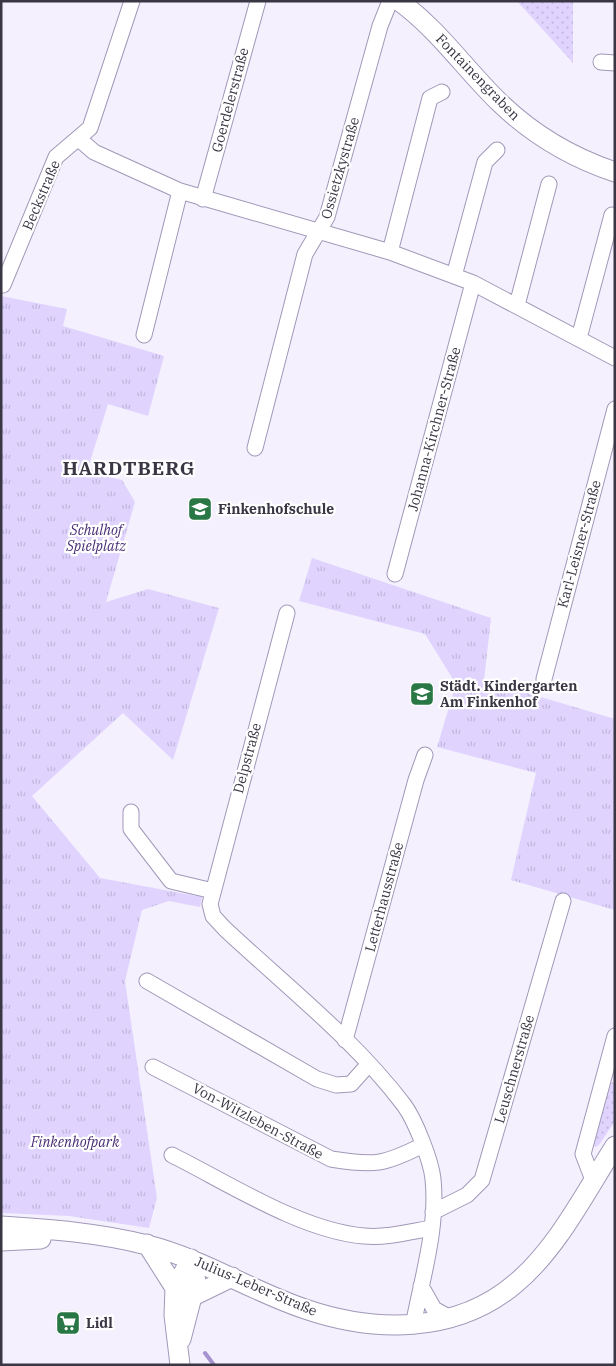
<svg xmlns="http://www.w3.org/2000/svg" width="616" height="1366" viewBox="0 0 616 1366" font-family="'IBM Plex Serif',serif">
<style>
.grass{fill:url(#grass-dots)}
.park{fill:url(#park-tufts)}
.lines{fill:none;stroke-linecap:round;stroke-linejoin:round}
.stream{stroke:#a592ce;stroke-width:4}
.minor-casing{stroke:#a198b8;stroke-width:17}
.tertiary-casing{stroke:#a198b8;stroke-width:21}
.minor{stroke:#fff;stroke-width:15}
.tertiary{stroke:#fff;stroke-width:19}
.labels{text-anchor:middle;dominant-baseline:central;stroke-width:4.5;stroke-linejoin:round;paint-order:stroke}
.street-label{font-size:14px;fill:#3a3644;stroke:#fff}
.poi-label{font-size:14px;font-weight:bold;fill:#3a3644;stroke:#fff;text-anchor:start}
.park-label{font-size:14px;font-style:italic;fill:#4a2e76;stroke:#fff}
.district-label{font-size:19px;font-weight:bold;letter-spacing:1px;fill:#3a3644;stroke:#fff}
</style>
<defs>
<pattern id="grass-dots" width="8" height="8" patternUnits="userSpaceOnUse" patternTransform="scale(1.25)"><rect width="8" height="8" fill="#e0d4ff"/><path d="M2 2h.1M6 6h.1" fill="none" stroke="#c1b7dc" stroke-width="1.8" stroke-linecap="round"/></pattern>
<pattern id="park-tufts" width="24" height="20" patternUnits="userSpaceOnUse" patternTransform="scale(1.25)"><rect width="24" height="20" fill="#e0d4ff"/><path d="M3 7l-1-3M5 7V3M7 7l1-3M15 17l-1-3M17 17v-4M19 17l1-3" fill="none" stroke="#c1b7dc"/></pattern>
</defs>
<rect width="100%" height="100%" fill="#f4f0fe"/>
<path class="grass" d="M517 1H573V63Z
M609 1082 615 1083V1121L599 1145 595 1147 593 1145Z"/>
<path class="park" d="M1 296 67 309 63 326 164 356 148 416 108 404 89 465 97 474 122 480 135 502 106 602 148 589 219 608 173 760 123 713 32 796 100 878 202 897 200 907 169 901 142 910 125 981 157 1198 149 1228 69 1216 1 1213Z
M312 558 491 618 484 680 615 719V910L511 880 536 773 437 747 456 684 425 634 299 601Z"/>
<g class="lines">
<path class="stream" d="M205 1353 214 1365"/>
<defs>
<path id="minor" d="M601 62 615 63
M79 139 94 152 180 191 390 252 473 283 615 358
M203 199 258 1
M390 252 430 98 442 92
M454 276 485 162 497 150
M3 285 56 157 90 128 132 1
M517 305 549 184
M144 335 180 191
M579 338 612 215
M255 448 305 254 327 217 380 26 390 1
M395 574 473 283
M287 613 210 904 213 916 225 929C285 985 354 1039 404 1105 415 1120 431 1160 433 1179 438 1228 422 1278 413 1326
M544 679 615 409
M131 812V829L171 881 213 891
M147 981 317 1079 336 1085 351 1084 368 1065
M345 1040 416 780 425 755
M153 1067 331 1159C374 1166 384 1165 423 1145
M172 1155C228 1183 302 1231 364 1236 387 1238 409 1232 432 1228
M593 1180 583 1154 615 1036
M433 1212 467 1195 482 1180 563 901
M421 1286 434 1309 450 1318"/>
<path id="tertiary" d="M399 1C438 29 465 69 499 102 533 135 570 157 615 172
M1 1226C49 1229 101 1233 147 1245 203 1259 251 1291 305 1309 375 1333 457 1334 516 1283 557 1249 586 1191 615 1146
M1 1241 41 1239
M147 1244 175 1288
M193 1296 232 1277
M181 1339 196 1281 191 1259
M180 1365 174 1315 175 1288 191 1259"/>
</defs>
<use href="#minor" class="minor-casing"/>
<use href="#tertiary" class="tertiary-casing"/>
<use href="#minor" class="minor"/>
<use href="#tertiary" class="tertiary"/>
</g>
<defs>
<symbol id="school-square" viewBox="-11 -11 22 22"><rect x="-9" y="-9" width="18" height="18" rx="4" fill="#2a7746" stroke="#fff"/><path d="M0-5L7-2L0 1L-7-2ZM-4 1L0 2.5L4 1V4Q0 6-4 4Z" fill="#fff"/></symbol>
<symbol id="supermarket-square" viewBox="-11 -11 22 22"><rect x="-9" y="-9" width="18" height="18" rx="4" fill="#2a7746" stroke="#fff"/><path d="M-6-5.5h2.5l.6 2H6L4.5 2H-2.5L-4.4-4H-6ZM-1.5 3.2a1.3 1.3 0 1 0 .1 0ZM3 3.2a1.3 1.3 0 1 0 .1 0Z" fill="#fff"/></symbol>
</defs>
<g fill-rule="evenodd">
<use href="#school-square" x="186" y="495" width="28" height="28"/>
<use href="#school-square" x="408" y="680" width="28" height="28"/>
<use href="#supermarket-square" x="54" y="1309" width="28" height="28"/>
</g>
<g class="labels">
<g class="street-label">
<text transform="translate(478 77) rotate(46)">Fontainengraben</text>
<text transform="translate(230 100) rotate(-75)">Goerdelerstraße</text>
<text transform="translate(340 168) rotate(-74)">Ossietzkystraße</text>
<text transform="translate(41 195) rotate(-67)">Beckstraße</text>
<text transform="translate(434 429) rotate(-75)">Johanna-Kirchner-Straße</text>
<text transform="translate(579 544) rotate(-75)">Karl-Leisner-Straße</text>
<text transform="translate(247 758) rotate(-75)">Delpstraße</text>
<text transform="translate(384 897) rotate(-75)">Letterhausstraße</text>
<text transform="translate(514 1069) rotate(-74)">Leuschnerstraße</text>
<text transform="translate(258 1121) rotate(28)">Von-Witzleben-Straße</text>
<text transform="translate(256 1286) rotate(23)">Julius-Leber-Straße</text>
</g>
<g class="poi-label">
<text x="218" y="509">Finkenhofschule</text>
<text x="440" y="686">Städt. Kindergarten<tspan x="440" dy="16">Am Finkenhof</tspan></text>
<text x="86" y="1323">Lidl</text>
</g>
<g class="park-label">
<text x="96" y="530">Schulhof<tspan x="96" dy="16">Spielplatz</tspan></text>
<text x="75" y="1142">Finkenhofpark</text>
</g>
<g class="district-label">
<text x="129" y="468">HARDTBERG</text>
</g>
</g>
<rect width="616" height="1366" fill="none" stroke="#3a3644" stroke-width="5"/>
</svg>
